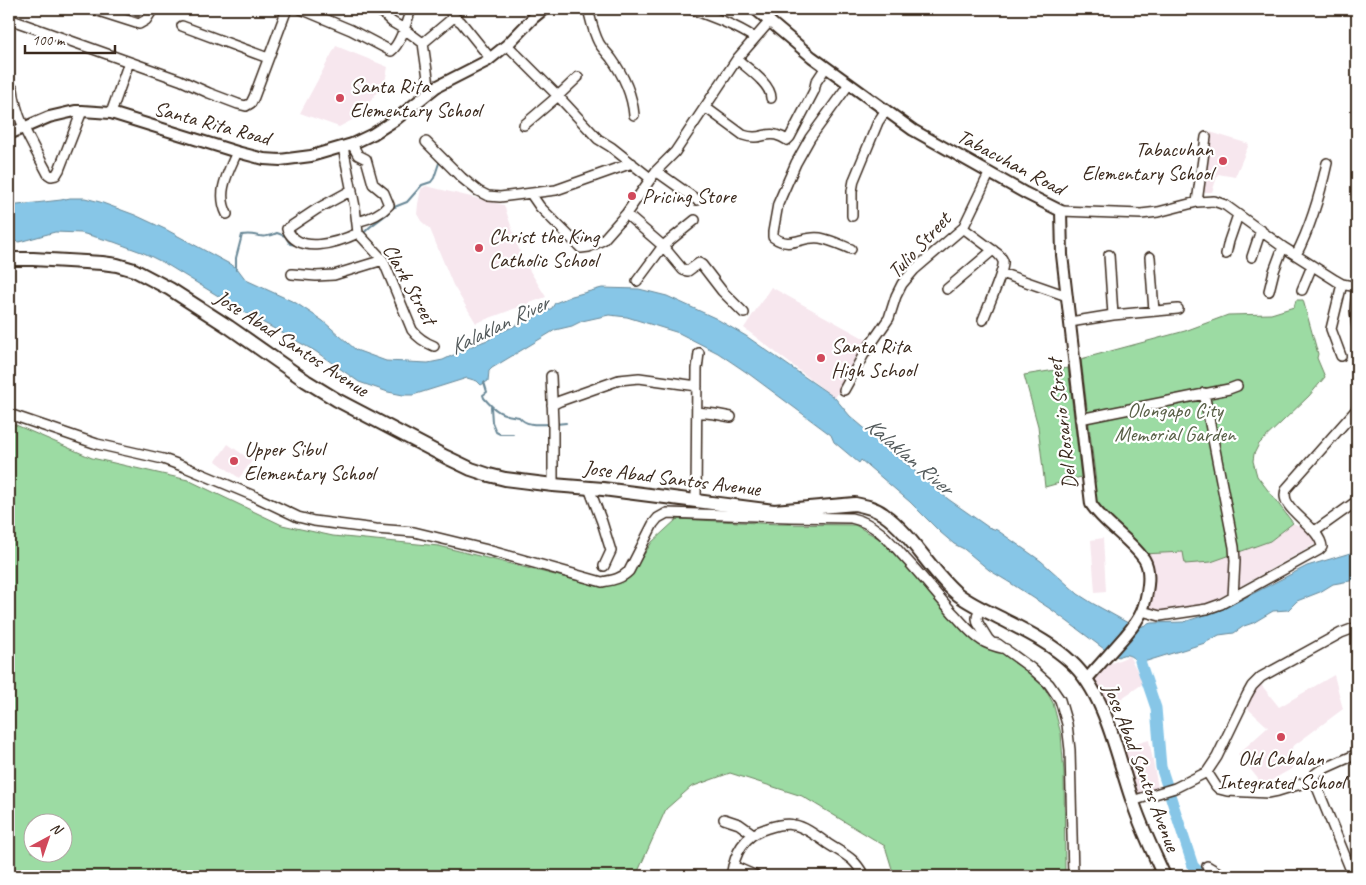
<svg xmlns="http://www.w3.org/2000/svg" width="1366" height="885" viewBox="0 0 1366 885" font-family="Caveat,sans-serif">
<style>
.built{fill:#f7e7ee}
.green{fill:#9cdba3;stroke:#6c8260;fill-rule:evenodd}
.water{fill:#87c6e7;stroke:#698897}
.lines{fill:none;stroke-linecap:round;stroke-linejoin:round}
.stream{stroke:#698897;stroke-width:2}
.river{stroke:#87c6e7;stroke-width:11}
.minor-casing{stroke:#3b2a1e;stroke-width:12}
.major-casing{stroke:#3b2a1e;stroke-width:14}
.highway-casing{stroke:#3b2a1e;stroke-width:16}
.minor{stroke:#fff;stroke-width:9}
.major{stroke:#fff;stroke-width:10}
.highway{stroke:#fff;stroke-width:12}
.poi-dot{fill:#d1495b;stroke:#fff;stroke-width:2}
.labels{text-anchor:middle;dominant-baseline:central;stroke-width:4.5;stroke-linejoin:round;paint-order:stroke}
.poi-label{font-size:21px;fill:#3b2a1e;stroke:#fff;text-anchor:start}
.street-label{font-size:21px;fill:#3b2a1e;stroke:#fff}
.park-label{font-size:21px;fill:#585f46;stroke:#fff}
.water-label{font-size:22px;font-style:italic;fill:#52595a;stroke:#fff}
</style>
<rect width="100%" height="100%" fill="#fff"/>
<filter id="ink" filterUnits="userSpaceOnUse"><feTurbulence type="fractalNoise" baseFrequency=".02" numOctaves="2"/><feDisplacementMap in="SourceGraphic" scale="10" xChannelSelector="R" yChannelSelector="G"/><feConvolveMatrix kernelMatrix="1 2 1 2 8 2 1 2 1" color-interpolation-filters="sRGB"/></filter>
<g filter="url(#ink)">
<path class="built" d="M336 46 388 67 385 82 358 117 339 127 300 113Z
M1210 132 1249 144 1235 177 1218 174 1212 192H1200L1205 148Z
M426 186 504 205 522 258 546 297 476 323 453 285 430 229 421 221 417 214 418 204 421 189Z
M771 287 869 341 835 398 744 328Z
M228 444 252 461 239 478 216 461Z
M1293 523 1314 532 1317 543 1212 602 1156 613 1148 608 1152 594 1153 582 1143 554 1184 552 1211 562 1270 541Z
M1103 538 1106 591 1095 592 1091 540Z
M1129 656 1144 683 1119 700 1108 704 1095 679 1105 666Z
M1334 675 1343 709 1292 747 1293 768 1263 785 1238 754 1268 727 1246 707 1259 682 1279 707Z
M1149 740 1158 788 1137 795 1120 749Z"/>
<path class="green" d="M1296 300H1303L1318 354 1317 358 1325 377 1309 396 1259 444 1254 454 1253 461 1257 476 1293 523 1270 541 1211 562 1185 564 1183 552 1143 554 1094 506 1092 483 1096 482 1081 359 1185 331 1228 315 1271 314 1294 307Z
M1068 368 1081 477 1045 487 1038 426 1024 375Z
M9 422 92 458 188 480 282 525 333 536 439 546 603 587 629 578 652 542 677 519 779 524 855 525 887 543 950 616 1006 653 1040 680 1053 703 1061 734 1064 773 1065 876H893V872L885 846 802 796 730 773 691 787 666 809 636 876H9ZM32 822H62V852H32Z"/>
<path class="water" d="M70 198H85L100 202 135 215 167 230 237 268 246 280 296 303 323 321 356 350 386 361 428 363 443 360 472 346 490 339 494 335 537 316 552 308 555 303 572 296 602 288 639 289 667 296 715 318 746 336 835 398 850 416 948 499 988 527 997 530 1041 561 1078 594 1092 603 1137 628 1151 623 1184 622 1223 609 1307 566 1357 551V577L1350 581 1333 584 1320 592 1297 601 1288 610 1273 611 1253 623 1244 626 1234 633 1219 635 1205 643 1147 661H1137C1131 656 1126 652 1118 657L1104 649 1052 610 1012 584 989 570 964 549 954 544 940 532 910 502 861 460 859 463 834 442 831 435 749 374 718 353 679 333 627 317 609 315 582 321 572 326 555 330 492 368 489 371 488 381 481 385 477 381 467 378 413 395H403L388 392 359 382 315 351 251 316 166 264 144 253 114 242 81 233 55 232 19 242 9 240V206L61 200Z"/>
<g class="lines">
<path class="stream" d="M392 208 407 202 422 185 431 182 434 178 439 163
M364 233C371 224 381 220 389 212
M236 270V258L242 235C257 232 261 241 277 233L285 236 290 244 297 245
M484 382 487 392 483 395 484 398C495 411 501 415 519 417 527 427 540 424 551 424
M491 407 492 422 496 432 500 434H513
M556 424 566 423"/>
<path class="river" d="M1144 648 1140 661 1156 708 1161 767 1193 866 1203 876"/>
<defs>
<path id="minor" d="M92 9 139 24 146 20 153 9
M301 9 351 30 391 51C401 44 407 20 411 9
M378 9 392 22 404 29 423 43 430 92
M588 9C591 20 593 32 599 43 602 48 607 53 611 58 624 76 632 93 634 115
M691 9C713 17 735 25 755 38
M454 17 461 22 490 58
M9 19 180 80 209 93 238 104 246 106 251 103 254 97 287 9
M182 26 268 58
M423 43 454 17 448 9
M507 45 558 96 598 139 611 147 650 178
M737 59C747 68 771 84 771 98
M849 84 810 138 796 163 778 204 773 232V237C791 250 802 235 820 238 831 240 841 245 851 249
M9 85 13 89C16 120 34 147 48 174L51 176 56 175 59 170 82 111
M705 107 743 135C759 141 765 132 776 135 780 136 784 138 787 140L790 137 814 91 816 82 826 67
M111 113 129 62
M524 125 558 96 578 77
M426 142 462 178 478 191 488 196 500 197 556 190 632 163
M352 144 358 155 366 159 373 184 384 193 389 205C381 214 369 219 357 222
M343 147 355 207 358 233 383 260 412 330C418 338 424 342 434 346
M656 171 697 200
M352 190 317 209 287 229C299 256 339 242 358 233
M531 194 540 207 581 248 589 247 603 240 626 214 656 171 675 152 737 59 770 21
M1197 202 1206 137
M1061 211 1141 214 1158 212 1197 202 1214 201 1225 205 1283 247 1335 280 1342 284 1357 287
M227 214C216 192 228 173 237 152
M626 214 663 246 683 270 688 271 699 263 702 265 722 291 744 313
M852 216V191L854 180 878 122 886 110
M963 228 998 254C1000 256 1002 258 1003 261 1005 269 987 309 983 320
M1226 254 1229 241 1238 215
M1109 255 1113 315
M1296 255C1311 226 1320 195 1327 163
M1150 257 1154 311
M1252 257 1261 230
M1001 273 1067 296
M292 274 316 276 334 275 383 260
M637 281 663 246 695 220
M1357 287 1355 310 1357 327
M947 289 993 250
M1302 290 1312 266
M1269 291 1274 271 1283 247
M1070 322 1113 315 1178 309
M1341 356 1331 329 1342 284
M551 376 553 423V485
M844 390 864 354 889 318 896 296 902 284 914 270 963 228 989 174
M1204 393 1234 547 1235 561 1233 597
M552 405 560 401 619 380 639 378 697 386
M697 412 715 414 731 417
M9 414 97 444 163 459 185 467 254 496 298 517 314 521 376 529 414 532 484 549 602 582C613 580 621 579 629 571L653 524 658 518 667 513 789 517 851 518C875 523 889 540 905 558 922 576 937 595 953 613 962 622 970 633 981 640 988 645 997 647 1006 649
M1080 419 1229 389 1237 386
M589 488 602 522 611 551 604 566
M696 500 697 369 699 353
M1315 531 1357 501
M979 608 977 618 978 623 988 639 992 643 998 644 1031 668 1049 684 1060 700 1067 724 1070 750 1073 876
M1142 611 1160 616 1207 609 1221 604 1319 550 1322 547C1320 525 1275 508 1287 488L1357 409
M1207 772 1216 786 1219 789 1227 791 1268 793 1278 791 1314 780
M1132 801 1175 788 1207 772 1217 757 1247 695 1252 686 1261 677 1341 633 1357 627
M724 819 739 824 753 834
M733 866 756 876
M1207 866 1224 876
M731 876C735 853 743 835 768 828 777 825 785 823 794 825 806 827 818 837 828 844 845 855 854 857 864 876
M1356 876 1350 868 1314 780 1315 774 1319 771 1357 754"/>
<path id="major" d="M755 9 812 57 913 130 1025 193 1061 211 1062 255 1091 504C1105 525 1129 538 1144 559 1149 567 1149 576 1148 585 1147 594 1145 603 1142 611 1138 621 1131 629 1125 636 1112 651 1099 665 1086 680
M9 134 49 117 75 111H82L111 113 237 152 264 159 280 160 311 156 352 144 373 134 395 120 436 87 487 61 507 45 533 18 544 9"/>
<path id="highway" d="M9 259H33L102 263 117 265 134 270 170 289 229 327 306 381 337 400 446 457 471 469 489 475 505 479 553 485 603 489 774 511 855 504C865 506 875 508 883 514 911 533 929 569 955 592 969 604 987 611 1004 620 1027 632 1052 644 1071 662 1106 694 1117 756 1132 799 1140 825 1153 851 1164 876"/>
</defs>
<use href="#minor" class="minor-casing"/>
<use href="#major" class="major-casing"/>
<use href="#highway" class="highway-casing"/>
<use href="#minor" class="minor"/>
<use href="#major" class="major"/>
<use href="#highway" class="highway"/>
</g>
</g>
<g class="poi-dot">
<circle cx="340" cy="98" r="5"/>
<circle cx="1223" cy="161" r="5"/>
<circle cx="632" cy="196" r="5"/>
<circle cx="479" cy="248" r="5"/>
<circle cx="821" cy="358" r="5"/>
<circle cx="234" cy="461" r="5"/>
<circle cx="1281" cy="737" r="5"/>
</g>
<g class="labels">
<g class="poi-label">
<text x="350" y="86">Santa Rita<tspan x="350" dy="24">Elementary School</tspan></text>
<text x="1213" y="149" text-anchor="end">Tabacuhan<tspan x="1213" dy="24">Elementary School</tspan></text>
<text x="642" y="196">Pricing Store</text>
<text x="489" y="236">Christ the King<tspan x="489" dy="24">Catholic School</tspan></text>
<text x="831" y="346">Santa Rita<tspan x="831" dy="24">High School</tspan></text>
<text x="244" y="449">Upper Sibul<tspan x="244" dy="24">Elementary School</tspan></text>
<text x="1281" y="758" text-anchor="middle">Old Cabalan<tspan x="1281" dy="24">Integrated School</tspan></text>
</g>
<g class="street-label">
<text transform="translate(212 123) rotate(15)">Santa Rita Road</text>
<text transform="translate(1011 162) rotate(28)">Tabacuhan Road</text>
<text transform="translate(919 245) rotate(-47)">Tulio Street</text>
<text transform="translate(410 284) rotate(61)">Clark Street</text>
<text transform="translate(292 343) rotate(33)">Jose Abad Santos Avenue</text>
<text transform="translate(1062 424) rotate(-97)">Del Rosario Street</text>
<text transform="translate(672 478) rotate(7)">Jose Abad Santos Avenue</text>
<text transform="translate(1142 767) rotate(69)">Jose Abad Santos Avenue</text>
</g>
<g class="park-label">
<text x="1175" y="410">Olongapo City<tspan x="1175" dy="24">Memorial Garden</tspan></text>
</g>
<g class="water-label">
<text transform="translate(499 325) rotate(-26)">Kalaklan River</text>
<text transform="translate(909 456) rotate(40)">Kalaklan River</text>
</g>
</g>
<rect width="1366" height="885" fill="none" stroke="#fff" stroke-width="30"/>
<rect x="15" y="15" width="1336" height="855" fill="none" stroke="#3b2a1e" stroke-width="2" filter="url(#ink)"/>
<g transform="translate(48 838) rotate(40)"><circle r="24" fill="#ffffff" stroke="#b1aaa5"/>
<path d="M0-4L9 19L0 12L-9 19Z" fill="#d1495b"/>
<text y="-8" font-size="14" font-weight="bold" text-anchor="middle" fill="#3b2a1e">N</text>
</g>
<path d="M25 45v8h90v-8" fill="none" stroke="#3b2a1e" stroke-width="2.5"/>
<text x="32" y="45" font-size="15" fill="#3b2a1e" stroke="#ffffff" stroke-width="4" paint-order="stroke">100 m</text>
</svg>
